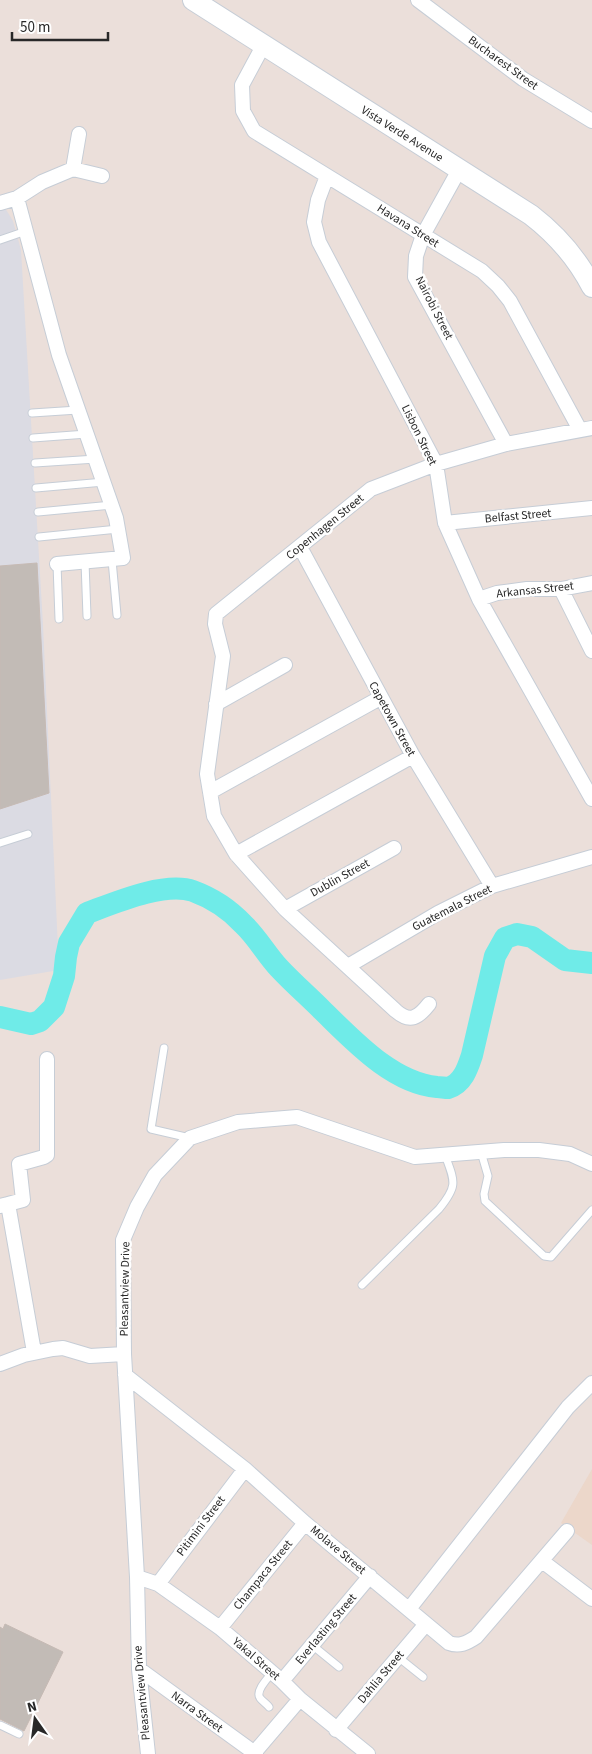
<svg xmlns="http://www.w3.org/2000/svg" width="592" height="1754" viewBox="0 0 592 1754" font-family="'Source Sans 3',sans-serif">
<style>
.industrial{fill:#dbdbe3}
.education{fill:#ecd7ca}
.lines{fill:none;stroke-linecap:round;stroke-linejoin:round}
.river{stroke:#6febe8;stroke-width:22}
.building{fill:#c2bbb6;stroke:#c6bab4}
.lane-casing{stroke:#c6cdd6;stroke-width:9}
.street-casing{stroke:#c6cdd6;stroke-width:16}
.secondary-casing{stroke:#c6cdd6;stroke-width:22}
.lane{stroke:#fff;stroke-width:7}
.street{stroke:#fff;stroke-width:14}
.secondary{stroke:#fff;stroke-width:20}
.labels{text-anchor:middle;dominant-baseline:central;stroke-width:5;stroke-linejoin:round;paint-order:stroke}
.street-label{font-size:12px;fill:#282828;stroke:#fff}
</style>
<rect width="100%" height="100%" fill="#ebdfda"/>
<path class="industrial" d="M5 208 13 221 21 250 43 625 59 970 0 980V210Z"/>
<path class="education" d="M592 1469V1545L561 1523Z"/>
<g class="lines">
<path class="river" d="M0 1017 31 1024 40 1021 54 1007 64 976 66 957 69 943 87 913C114 903 165 881 193 891 212 898 229 909 243 924 257 937 266 954 279 968 293 983 308 996 322 1010 353 1040 392 1083 437 1087 440 1087 445 1088 448 1088 463 1084 468 1067 472 1055L495 956 505 938 517 934 532 937 565 960 592 963"/>
</g>
<path class="building" d="M37 563 49 793 0 809V566Z
M5 1624 63 1652 24 1731 0 1719V1627L3 1629Z"/>
<g class="lines">
<defs>
<path id="lane" d="M0 240 26 231
M32 413 78 410
M33 438 87 434
M35 463 96 459
M36 488 104 482
M38 512 112 505
M39 537 118 529
M112 560 117 615
M85 562 87 616
M57 564 59 619
M0 843 28 834
M164 1048 151 1129 190 1138
M481 1152 488 1176 484 1194 485 1201 544 1256 551 1257 592 1210
M362 1285 439 1209C458 1186 455 1182 445 1155
M312 1645 339 1667
M398 1657 423 1677
M269 1707C267 1704 262 1701 260 1698 255 1691 268 1678 272 1673
M0 1725 19 1734"/>
<path id="street" d="M418 0 523 79 592 121
M263 46 242 85 243 111 254 131 482 271 498 286 510 301 580 430
M73 169 79 134
M459 170 423 235 416 256 415 277 506 444
M327 176 318 200 314 222 319 242 436 464 445 523 479 599 592 799
M17 198 59 355 116 518 123 558 57 564
M0 203 17 198 42 182 73 169 102 176
M445 523 592 508
M300 547 413 756 492 886
M561 589 592 651
M479 599 497 593 527 589H561L592 583
M216 704 285 665
M210 792 380 698
M236 854 413 756
M285 909 394 848
M348 966 438 913 492 886 592 857
M429 1004C418 1018 410 1023 396 1011L285 909 236 854 214 816 207 774 223 656 215 624 216 614 371 489 436 464 506 444 592 428
M8 1204 23 1200 19 1164 44 1157 47 1155V1059
M0 1206 8 1204 34 1352
M0 1364 24 1355 53 1349 63 1348 90 1356 124 1354
M125 1375 245 1469 305 1523 449 1643C459 1647 467 1643 476 1637L567 1531
M542 1561 592 1599
M137 1577 158 1584 220 1628 282 1681 300 1699 368 1754
M158 1584 245 1469
M409 1609 568 1407 592 1383
M220 1628 305 1523
M139 1669 256 1754
M282 1681 370 1576
M336 1730 426 1624
M254 1753 300 1699
M148 1754 139 1669 137 1577 124 1354 123 1240 137 1207 155 1175 190 1138 238 1122 297 1117 415 1157 504 1150H539L570 1154 592 1164"/>
<path id="secondary" d="M193 0 531 215C557 235 577 258 592 287"/>
</defs>
<use href="#lane" class="lane-casing"/>
<use href="#street" class="street-casing"/>
<use href="#secondary" class="secondary-casing"/>
<use href="#lane" class="lane"/>
<use href="#street" class="street"/>
<use href="#secondary" class="secondary"/>
</g>
<g class="labels">
<g class="street-label">
<text transform="translate(503 63) rotate(36)">Bucharest Street</text>
<text transform="translate(402 134) rotate(32)">Vista Verde Avenue</text>
<text transform="translate(408 226) rotate(32)">Havana Street</text>
<text transform="translate(434 308) rotate(63)">Nairobi Street</text>
<text transform="translate(419 435) rotate(64)">Lisbon Street</text>
<text transform="translate(518 516) rotate(-5)">Belfast Street</text>
<text transform="translate(325 527) rotate(-39)">Copenhagen Street</text>
<text transform="translate(535 590) rotate(-6)">Arkansas Street</text>
<text transform="translate(392 719) rotate(61)">Capetown Street</text>
<text transform="translate(340 878) rotate(-29)">Dublin Street</text>
<text transform="translate(452 908) rotate(-27)">Guatemala Street</text>
<text transform="translate(125 1289) rotate(-89)">Pleasantview Drive</text>
<text transform="translate(201 1526) rotate(-53)">Pitimini Street</text>
<text transform="translate(338 1550) rotate(40)">Molave Street</text>
<text transform="translate(263 1575) rotate(-51)">Champaca Street</text>
<text transform="translate(326 1629) rotate(-50)">Everlasting Street</text>
<text transform="translate(256 1659) rotate(41)">Yakal Street</text>
<text transform="translate(381 1677) rotate(-50)">Dahlia Street</text>
<text transform="translate(142 1693) rotate(-95)">Pleasantview Drive</text>
<text transform="translate(197 1712) rotate(36)">Narra Street</text>
</g>
</g>
<g transform="translate(35 1719) rotate(346)" stroke="#ffffff" stroke-width="4" paint-order="stroke">
<path d="M0-4L9 19L0 12L-9 19Z" fill="#282828"/>
<text y="-8" font-size="14" font-weight="bold" text-anchor="middle" fill="#282828">N</text>
</g>
<path d="M12 32v8h96v-8" fill="none" stroke="#282828" stroke-width="2.5"/>
<text x="20" y="32" font-size="15" fill="#282828" stroke="#ffffff" stroke-width="4" paint-order="stroke">50 m</text>
</svg>
